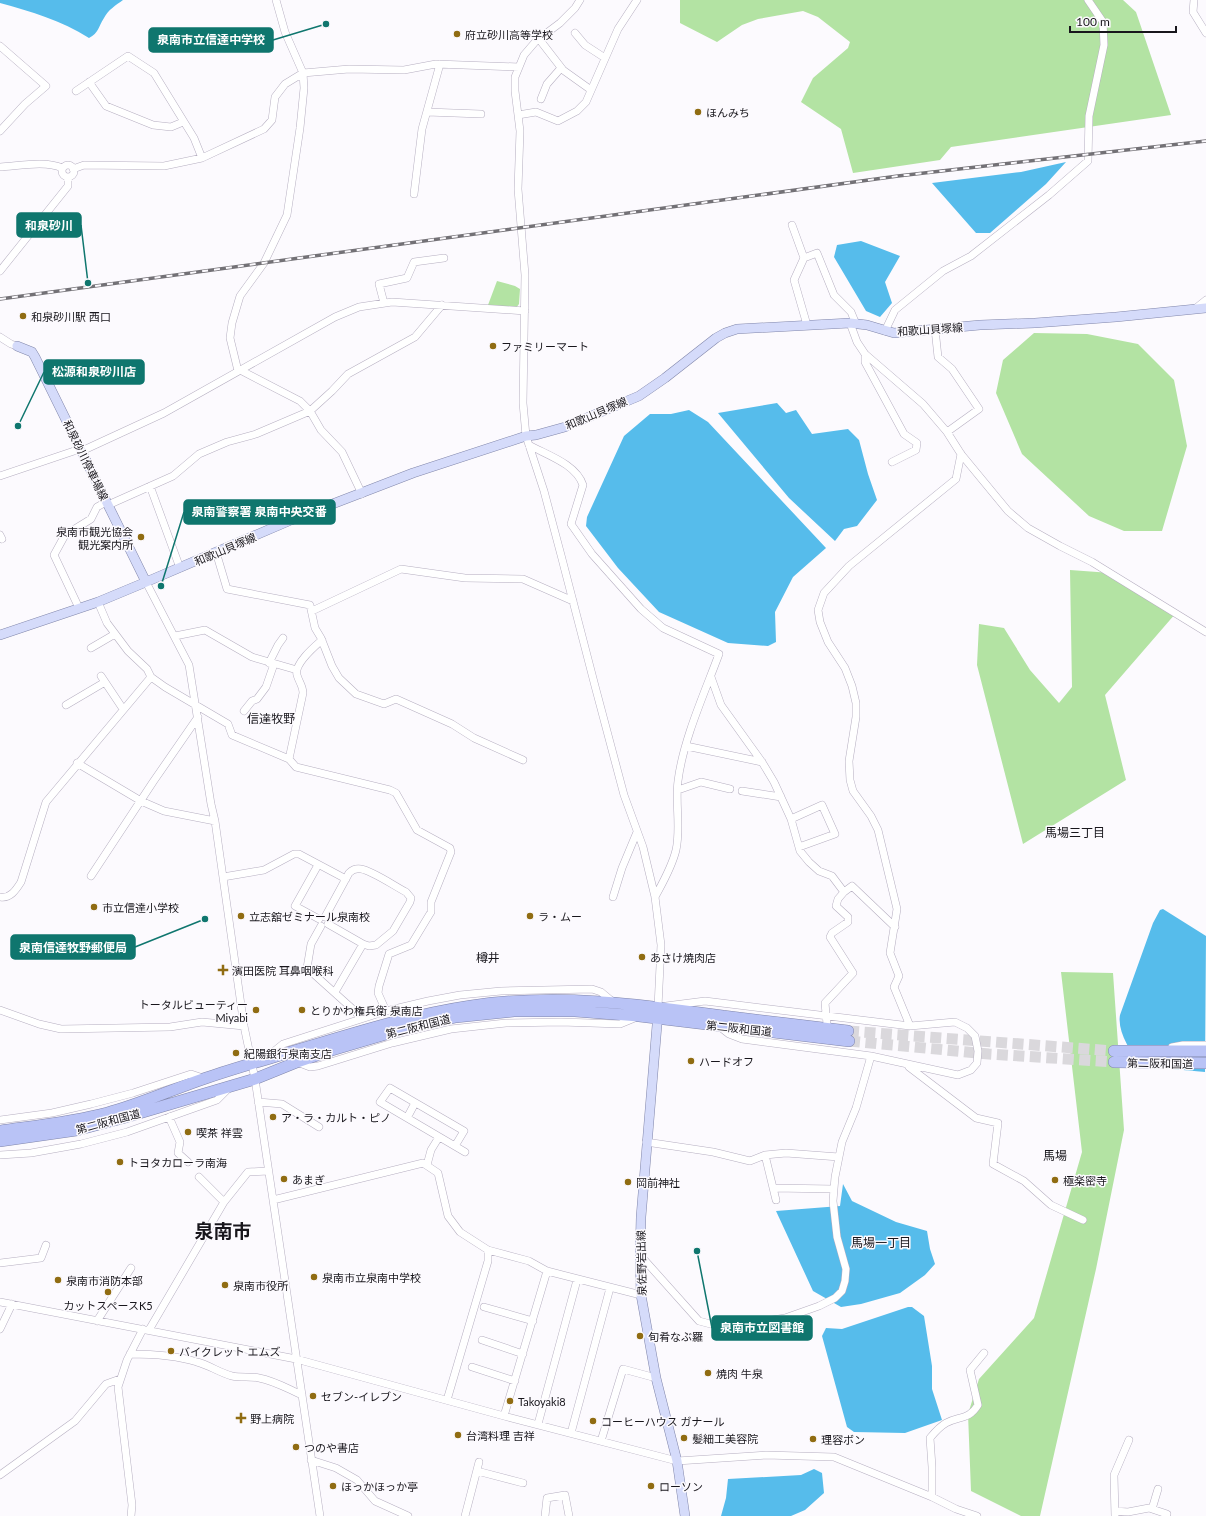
<svg xmlns="http://www.w3.org/2000/svg" width="1206" height="1516" viewBox="0 0 1206 1516" font-family="Lato,'Noto Sans JP',sans-serif">
<style>
.green{fill:#b3e3a3}
.water{fill:#56bceb}
.lines{fill:none;stroke-linecap:round;stroke-linejoin:round}
.highway-tunnel{stroke:#dad8dc;stroke-width:11;stroke-dasharray:11 5.5;stroke-linecap:butt}
.minor-casing{stroke:#b6afc1;stroke-width:8}
.major-casing{stroke:#8186aa;stroke-width:10}
.highway-casing{stroke:#8186aa;stroke-width:12}
.minor{stroke:#fff;stroke-width:7}
.major{stroke:#d5dbfa;stroke-width:9}
.highway{stroke:#b9c3f6;stroke-width:11}
.rail-casing{stroke:#737176;stroke-width:3.5}
.rail{stroke:#fcfafe;stroke-width:2;stroke-dasharray:6;stroke-linecap:butt}
.poi-dot{fill:#906c12;stroke:#fcfafe;stroke-width:1.5}
.labels{text-anchor:middle;dominant-baseline:central;stroke-width:3;stroke-linejoin:round;paint-order:stroke}
.poi-label{font-size:11px;fill:#18161c;stroke:#fcfafe;text-anchor:start}
.street-label{font-size:11px;fill:#18161c;stroke:#fcfafe}
.neighbourhood-label{font-size:12px;fill:#18161c;stroke:#fcfafe}
.town-label{font-size:19px;font-weight:bold;fill:#18161c;stroke:#fcfafe}
.leader{fill:none;stroke:#0f766e;stroke-width:1.5}
.callout-dot{fill:#0f766e;stroke:#fcfafe;stroke-width:1.5}
.callout{fill:#0f766e;stroke:#0f766e;stroke-width:1.5}
.callout-label{font-size:12px;text-anchor:middle;font-weight:bold;fill:#fff}
</style>
<rect width="100%" height="100%" fill="#fcfafe"/>
<path class="green" d="M680 0H1123L1136 12 1171 115 951 147 940 160 853 173 841 129 801 102 813 78 848 48 850 42 818 17 803 11 758 19 742 25 717 42 680 23Z
M497 281 515 286 520 289 519 304 516 308 488 305Z
M1034 333 1087 334 1138 344 1174 380 1187 446 1162 531H1124L1089 516 1022 454 996 393 1003 360Z
M1070 570 1111 573 1176 613 1105 695 1126 780 1023 844 977 665 979 624 1004 628 1030 670 1059 703 1072 687Z
M1061 972 1113 973 1124 1130 1096 1269 1040 1516H1021L971 1491 968 1414 979 1379 1034 1318 1082 1152Z"/>
<path class="water" d="M0 0H123C116 5 108 10 104 18 98 27 99 33 89 38 61 20 32 12 0 3Z
M1066 162 1046 184 990 233H976L932 183 1021 172Z
M861 241 900 256 885 282 892 303 880 317 866 311 834 257 837 245Z
M777 403 786 413 796 410 812 434 848 429 859 440 868 474 877 500 857 526 844 529 835 541 789 498 718 413Z
M689 410 708 422 826 548 793 577 775 612 776 642 768 646 728 643 659 612 618 568 586 526 587 517 624 436 650 414H671Z
M1163 909 1206 936 1205 1072 1139 1066C1131 1051 1117 1032 1120 1015L1153 923 1160 910Z
M843 1184 852 1201 896 1222 927 1231 930 1249 935 1264 925 1275 900 1293 861 1304 841 1307 813 1291 776 1211 840 1206Z
M908 1307H912L924 1316 932 1366V1389L942 1420 905 1433 854 1432 847 1427 822 1336 826 1328 842 1329Z
M814 1469 822 1473 824 1493 805 1510 791 1516H721L726 1498 728 1479 801 1475Z"/>
<g class="lines">
<path class="highway-tunnel" d="M848 1031 1114 1051
M849 1041 989 1054 1114 1062"/>
<defs>
<path id="minor" d="M580 0 575 8 560 23 536 41 524 55 515 77V91L520 131 518 189 525 275 523 403 526 436 544 491 561 555 595 686 624 795 643 847 655 897 661 945 658 1007 705 1001 910 1026 955 1022 967 1028 975 1036 978 1051 977 1063 971 1070 958 1075 871 1056 742 1039 729 1034 720 1027
M1194 0 1193 12 1206 33
M575 33 585 45 605 58
M539 39 563 70 591 90
M0 46 46 86 25 104 0 131
M89 82 106 106 153 125 171 127 183 122
M76 91 128 56 154 73 194 138 202 158
M541 99 547 84 561 68
M427 112 481 114
M518 115 536 112 558 121 577 111 586 102 618 29 637 0
M62 171a6 6 0 1 1 12 0a6 6 0 1 1-12 0Z
M0 167C18 166 46 160 62 168
M73 169 84 165 164 166 202 158 264 129 272 120 275 97 285 84 303 73 349 69 404 70 436 64 519 67
M414 194 422 129 440 64
M792 225 804 258
M0 271 68 186V178
M384 303 379 284 407 278 414 262 444 258
M1196 308 1206 300
M850 323 857 342 865 354 923 404 947 432 961 454 1008 511 1028 528 1060 546 1092 562 1206 632
M807 325 794 280 804 258 817 253 834 295 851 312 856 324
M935 329 938 357 952 369 979 409 947 432
M885 331 895 310 943 271 971 256 1049 195 1088 161 1089 116 1104 45 1103 22 1088 0
M0 337 11 344 17 346
M865 354V362L904 434 917 443 916 450 892 462
M240 370 300 401 310 411 321 430 342 452 362 494
M238 371 230 338 232 323 240 296 264 263 287 215 300 128 304 88 303 73 285 32 276 0
M529 445C547 455 576 464 583 485L571 524 592 554 641 609 663 628 719 654C705 692 683 740 678 781 675 803 681 828 676 850 672 867 663 882 655 897
M0 476 74 451 86 449 164 413 335 317 359 307 392 302 525 311
M150 486 180 568
M108 505 173 476 199 454 227 442 256 434 310 411 332 391 348 374 415 337 442 305
M0 535 2 539
M216 552 227 589 310 605 315 628 321 638 332 666 339 678 356 694 384 704 396 699 452 724 474 738 523 760
M146 582 189 665 211 804 215 821 244 1026 255 1079 320 1516
M98 602 107 623 128 651 147 669 151 677 165 687 228 724 232 735 289 759
M79 608 54 555 65 535 91 519 97 507 106 502
M312 611 401 569 465 578 523 579 573 601
M175 636 205 630 252 657 297 670
M322 640C314 647 294 664 297 675 299 682 303 686 303 693L289 759 296 767 390 790 396 793 417 830 450 848 451 852 431 902V912L411 945 389 954 379 986 378 993 386 1011
M91 648 115 634
M269 663 278 645 283 638
M101 676 123 709
M711 677 721 705 762 762 774 782 791 819 800 851 809 862 819 871 832 876 844 892 852 886 895 927
M66 705 105 682
M244 711 252 701 257 699 266 687 274 664
M686 746 762 762
M77 763 141 801 164 811 215 821
M678 790 701 782 730 789
M742 791 781 797
M791 819 822 805 835 834 799 847
M318 865 295 906 319 919
M91 876 153 782 198 717
M223 877 264 870 294 854H299L346 879
M0 897C10 899 16 890 21 882L46 802 151 677
M613 897 622 868 637 832
M325 917 349 873C353 869 356 868 361 869 371 870 396 887 406 892L411 898 410 902 393 931 376 945 369 946 363 944 328 924
M321 926 311 944 307 968 356 1012 360 1019
M335 992 363 944
M0 1010 39 1024 61 1029 170 1027 202 1022 244 1026
M827 1024 825 1003 853 973 830 937 832 933 848 922V917L836 906 838 899 844 892
M910 1026 894 987 899 976 890 953 897 909 878 830 871 816 853 791 850 780 849 761 856 717V703L852 686 845 668 828 642 820 622 818 610 824 593 849 566 956 479 961 454
M1172 1047 1183 1045H1206
M268 1056 283 1044 386 1011 428 1001 460 995 501 991 592 989 601 992 613 1002
M297 1062 310 1067 318 1066 392 1043 451 1029 506 1023 561 1022 620 1024 637 1017
M909 1067 976 1118 998 1123 993 1164 1024 1181 1051 1205 1083 1220
M258 1102 282 1104 319 1127
M169 1117 180 1142 178 1153 188 1162
M407 1118 415 1103
M0 1120 52 1113 91 1104 133 1093 191 1074 203 1078
M646 1142 713 1152 750 1161 765 1155 786 1153 839 1157
M455 1146 464 1131 390 1088 380 1102 465 1152
M0 1155 31 1153 81 1144 127 1132 217 1100 229 1088
M765 1155 776 1200
M427 1165 431 1150 439 1137
M199 1177 224 1202
M773 1188 834 1189
M273 1200 423 1163 438 1173 448 1216 460 1232 488 1250 529 1261 547 1271 641 1295
M640 1255 699 1321 718 1326 741 1325 785 1318 819 1306 835 1298 842 1291 845 1281 846 1269 837 1237 833 1201 835 1177 842 1142 856 1108 871 1056
M0 1263 41 1258 46 1245
M0 1302 296 1359 504 1416 677 1461 766 1455 834 1457 932 1497 956 1509 977 1516
M484 1307 533 1321
M97 1321 131 1268
M0 1329 12 1304
M149 1330 224 1202 248 1172 268 1171
M482 1340 523 1354
M130 1354C153 1354 175 1355 197 1362 209 1365 220 1373 232 1376 241 1378 251 1376 259 1378 275 1381 288 1389 302 1395
M472 1367 515 1381
M447 1400 488 1261V1250
M504 1416 547 1271
M538 1424 577 1280
M571 1433 610 1288
M601 1441 623 1369 656 1378
M311 1460 336 1468 357 1480 375 1501 408 1516
M477 1471 523 1483
M0 1475 75 1421 106 1384 120 1379
M932 1497V1467L930 1438C935 1432 939 1427 946 1423 959 1416 969 1420 978 1405L970 1370 984 1353
M1152 1509 1158 1489
M1115 1511 1128 1512 1149 1508 1167 1514
M131 1516 132 1505 118 1387 127 1360 143 1329
M465 1516 479 1462
M545 1516 547 1498 565 1495 569 1516
M1115 1516 1114 1475 1129 1440"/>
<path id="major" d="M17 346 32 352 35 357 146 582
M0 635 98 602 146 582 291 520 413 473 526 436 536 435 565 427 639 396 665 378 716 338 725 333 737 329 850 323 867 325 894 333 980 325 1035 323 1116 317 1206 308
M658 1013 641 1217 640 1255 641 1295 656 1378 677 1461 685 1516"/>
<path id="highway" d="M1114 1051H1206
M1114 1062 1206 1063
M0 1131C35 1126 73 1122 107 1113 141 1104 173 1089 206 1078 235 1068 264 1060 294 1051 352 1034 410 1015 471 1006 555 993 639 1004 723 1016 764 1021 806 1026 848 1031
M0 1141 77 1130 126 1117 255 1079 297 1062 332 1050 403 1029 456 1017 514 1011H575L639 1016 849 1041"/>
</defs>
<use href="#minor" class="minor-casing"/>
<use href="#major" class="major-casing"/>
<use href="#highway" class="highway-casing"/>
<use href="#minor" class="minor"/>
<use href="#major" class="major"/>
<use href="#highway" class="highway"/>
<defs>
<path id="rail" d="M0 299 898 176 1206 141"/>
</defs>
<use href="#rail" class="rail-casing"/>
<use href="#rail" class="rail"/>
</g>
<g class="poi-dot">
<circle cx="457" cy="34" r="4"/>
<circle cx="698" cy="112" r="4"/>
<circle cx="23" cy="316" r="4"/>
<circle cx="493" cy="346" r="4"/>
<circle cx="141" cy="537" r="4"/>
<circle cx="94" cy="907" r="4"/>
<circle cx="241" cy="916" r="4"/>
<circle cx="530" cy="916" r="4"/>
<circle cx="642" cy="957" r="4"/>
<path d="M221 964h4v4h4v4h-4v4h-4v-4h-4v-4h4z"/>
<circle cx="256" cy="1010" r="4"/>
<circle cx="302" cy="1010" r="4"/>
<circle cx="236" cy="1053" r="4"/>
<circle cx="691" cy="1061" r="4"/>
<circle cx="273" cy="1117" r="4"/>
<circle cx="188" cy="1132" r="4"/>
<circle cx="120" cy="1162" r="4"/>
<circle cx="284" cy="1179" r="4"/>
<circle cx="1055" cy="1180" r="4"/>
<circle cx="628" cy="1182" r="4"/>
<circle cx="314" cy="1277" r="4"/>
<circle cx="58" cy="1280" r="4"/>
<circle cx="225" cy="1285" r="4"/>
<circle cx="108" cy="1292" r="4"/>
<circle cx="640" cy="1336" r="4"/>
<circle cx="171" cy="1351" r="4"/>
<circle cx="708" cy="1373" r="4"/>
<circle cx="313" cy="1396" r="4"/>
<circle cx="510" cy="1401" r="4"/>
<path d="M239 1412h4v4h4v4h-4v4h-4v-4h-4v-4h4z"/>
<circle cx="593" cy="1421" r="4"/>
<circle cx="458" cy="1435" r="4"/>
<circle cx="684" cy="1438" r="4"/>
<circle cx="813" cy="1439" r="4"/>
<circle cx="296" cy="1447" r="4"/>
<circle cx="333" cy="1486" r="4"/>
<circle cx="651" cy="1486" r="4"/>
</g>
<g class="labels">
<g class="poi-label">
<text x="465" y="34">府立砂川高等学校</text>
<text x="706" y="112">ほんみち</text>
<text x="31" y="316">和泉砂川駅 西口</text>
<text x="501" y="346">ファミリーマート</text>
<text x="133" y="531" text-anchor="end">泉南市観光協会<tspan x="133" dy="13">観光案内所</tspan></text>
<text x="102" y="907">市立信達小学校</text>
<text x="249" y="916">立志舘ゼミナール泉南校</text>
<text x="538" y="916">ラ・ムー</text>
<text x="650" y="957">あさけ焼肉店</text>
<text x="232" y="970">濱田医院 耳鼻咽喉科</text>
<text x="248" y="1004" text-anchor="end">トータルビューティー<tspan x="248" dy="13">Miyabi</tspan></text>
<text x="310" y="1010">とりかわ権兵衛 泉南店</text>
<text x="244" y="1053">紀陽銀行泉南支店</text>
<text x="699" y="1061">ハードオフ</text>
<text x="281" y="1117">ア・ラ・カルト・ピノ</text>
<text x="196" y="1132">喫茶 祥雲</text>
<text x="128" y="1162">トヨタカローラ南海</text>
<text x="292" y="1179">あまぎ</text>
<text x="1063" y="1180">極楽密寺</text>
<text x="636" y="1182">岡前神社</text>
<text x="322" y="1277">泉南市立泉南中学校</text>
<text x="66" y="1280">泉南市消防本部</text>
<text x="233" y="1285">泉南市役所</text>
<text x="108" y="1305" text-anchor="middle">カットスペースK5</text>
<text x="648" y="1336">旬肴なぶ羅</text>
<text x="179" y="1351">バイクレット エムズ</text>
<text x="716" y="1373">焼肉 牛泉</text>
<text x="321" y="1396">セブン-イレブン</text>
<text x="518" y="1401">Takoyaki8</text>
<text x="250" y="1418">野上病院</text>
<text x="601" y="1421">コーヒーハウス ガナール</text>
<text x="466" y="1435">台湾料理 吉祥</text>
<text x="692" y="1438">髪細工美容院</text>
<text x="821" y="1439">理容ボン</text>
<text x="304" y="1447">つのや書店</text>
<text x="341" y="1486">ほっかほっか亭</text>
<text x="659" y="1486">ローソン</text>
</g>
<g class="street-label">
<text transform="translate(930 329) rotate(-4)">和歌山貝塚線</text>
<text transform="translate(596 413) rotate(-23)">和歌山貝塚線</text>
<text transform="translate(86 460) rotate(64)">和泉砂川停車場線</text>
<text transform="translate(225 549) rotate(-23)">和歌山貝塚線</text>
<text transform="translate(418 1026) rotate(-14)">第二阪和国道</text>
<text transform="translate(739 1028) rotate(6)">第二阪和国道</text>
<text transform="translate(1160 1063) rotate(1)">第二阪和国道</text>
<text transform="translate(108 1121) rotate(-15)">第二阪和国道</text>
<text transform="translate(641 1263) rotate(-91)">泉佐野岩出線</text>
</g>
<g class="neighbourhood-label">
<text x="271" y="718">信達牧野</text>
<text x="1075" y="832">馬場三丁目</text>
<text x="488" y="957">樽井</text>
<text x="1055" y="1155">馬場</text>
<text x="881" y="1242">馬場一丁目</text>
</g>
<g class="town-label">
<text x="223" y="1230">泉南市</text>
</g>
</g>
<path class="leader" d="M326 24L273 40M88 283L81 225M18 426L44 372M161 586L184 512M205 919L135 947M697 1251L712 1328"/>
<g class="callout-dot">
<circle cx="326" cy="24" r="4"/>
<circle cx="88" cy="283" r="4"/>
<circle cx="18" cy="426" r="4"/>
<circle cx="161" cy="586" r="4"/>
<circle cx="205" cy="919" r="4"/>
<circle cx="697" cy="1251" r="4"/>
</g>
<g class="callout">
<rect x="149" y="28" width="124" height="24" rx="4"/>
<rect x="17" y="213" width="64" height="24" rx="4"/>
<rect x="44" y="360" width="100" height="24" rx="4"/>
<rect x="184" y="500" width="151" height="24" rx="4"/>
<rect x="11" y="935" width="124" height="24" rx="4"/>
<rect x="712" y="1316" width="100" height="24" rx="4"/>
</g>
<g class="callout-label">
<text x="211" y="44">泉南市立信達中学校</text>
<text x="49" y="230">和泉砂川</text>
<text x="94" y="376">松源和泉砂川店</text>
<text x="259" y="516">泉南警察署 泉南中央交番</text>
<text x="73" y="952">泉南信達牧野郵便局</text>
<text x="762" y="1332">泉南市立図書館</text>
</g>
<path d="M1070 26v6h106v-6" fill="none" stroke="#18161c" stroke-width="2"/>
<text x="1076" y="26" font-size="12" fill="#18161c" stroke="#fcfafe" stroke-width="3" paint-order="stroke">100 m</text>
</svg>
